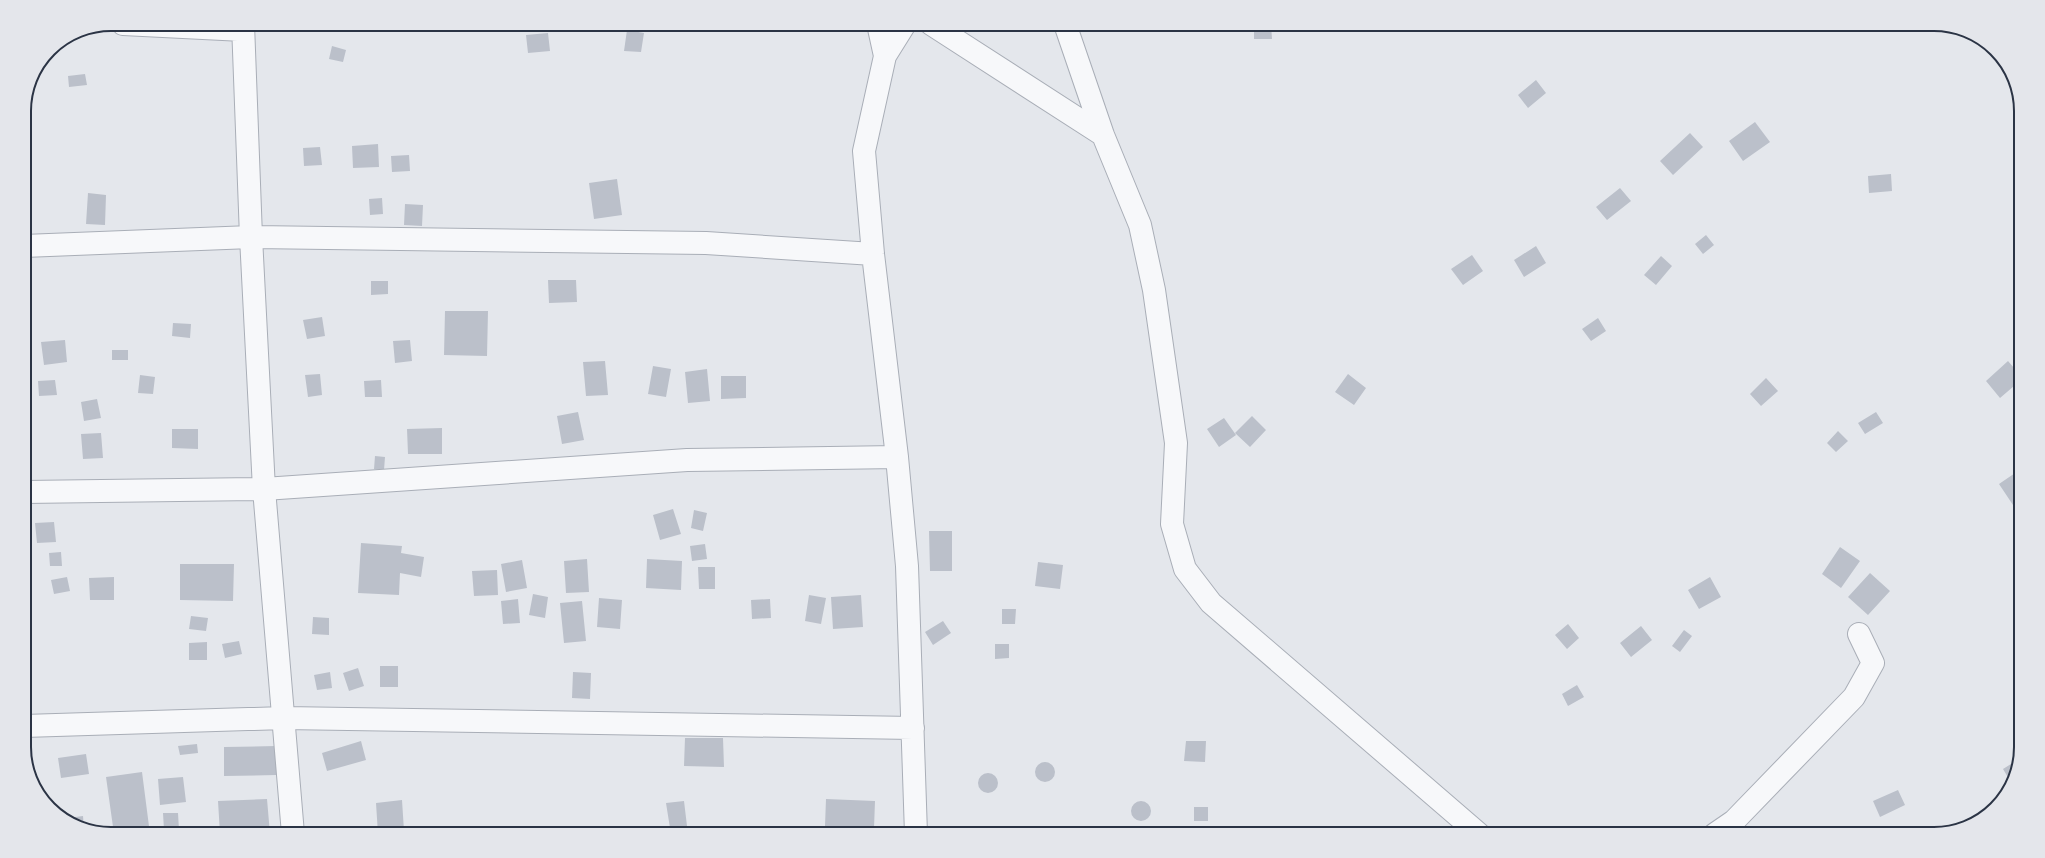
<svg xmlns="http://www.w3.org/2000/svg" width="2045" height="858" viewBox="0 0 2045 858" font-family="Roboto,sans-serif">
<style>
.building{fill:#bbc0ca}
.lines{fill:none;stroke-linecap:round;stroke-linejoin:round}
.minor-casing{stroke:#a9aeb7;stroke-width:24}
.minor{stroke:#f7f8fa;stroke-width:22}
.rim{fill:none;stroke:#2b3445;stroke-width:2}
</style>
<rect width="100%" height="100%" fill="#e4e7ec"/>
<path class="building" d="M1254 24H1271L1272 39H1254Z
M627 30 644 33 641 52 624 51Z
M548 33 550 51 528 53 526 35Z
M332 46 346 50 343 62 329 59Z
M85 74 87 85 69 87 68 76Z
M1536 80 1546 93 1528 108 1518 95Z
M1755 122 1770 142 1743 161 1729 141Z
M1690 133 1703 147 1673 175 1660 161Z
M378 144 379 167 353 168 352 146Z
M320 147 322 165 304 166 303 148Z
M409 155 410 171 392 172 391 156Z
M1891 174 1892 191 1869 193 1868 176Z
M617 179 622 215 594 219 589 183Z
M1620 188 1631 201 1607 220 1596 207Z
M88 193 106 195 105 225 86 224Z
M382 198 383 214 370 215 369 199Z
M405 204 423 205 422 226 404 225Z
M1706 235 1714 245 1703 254 1695 244Z
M1536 246 1546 263 1524 277 1514 260Z
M1472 255 1483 271 1463 285 1451 269Z
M1661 256 1672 266 1656 285 1644 275Z
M548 280H576L577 302 549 303Z
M371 281H388V294L371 295Z
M445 311H488L487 356 444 355Z
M322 317 325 336 307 339 303 320Z
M1598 318 1606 331 1591 341 1582 329Z
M173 323 191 324 190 338 172 336Z
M65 340 67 362 44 365 41 342Z
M410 340 412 361 395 363 393 341Z
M112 350H128V360H112Z
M605 361 608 395 586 396 583 362Z
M2008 361 2021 376V380L2000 398 1986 381Z
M653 366 671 369 666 397 648 394Z
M707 369 710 401 688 403 685 372Z
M320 374 322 395 308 397 305 375Z
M1348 374 1366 388 1354 405 1335 392Z
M140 375 155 377 153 394 138 393Z
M721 376H746V398L721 399Z
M1766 378 1778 391 1761 406 1750 394Z
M55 380 57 395 39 396 38 381Z
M381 380 382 397H365L364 381Z
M97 399 101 418 84 421 81 402Z
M578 412 584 440 562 444 557 416Z
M1876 412 1883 423 1865 434 1858 423Z
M1252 416 1266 430 1250 447 1235 433Z
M1224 418 1236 435 1219 447 1207 429Z
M442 428V454H408L407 429Z
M172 429H198V449L172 448Z
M1838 431 1848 441 1836 452 1827 443Z
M101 433 103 458 83 459 81 434Z
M375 456 385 457 384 470 374 469Z
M2021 469V504L2015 508 1999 484Z
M673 509 681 534 660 540 653 515Z
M694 510 707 513 703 531 691 528Z
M54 522 56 542 37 543 35 523Z
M929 531H952V571H930Z
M361 543 402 546 401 553 424 557 421 577 400 573 399 595 358 593Z
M705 544 707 559 692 561 690 546Z
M1840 547 1860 561 1841 588 1822 574Z
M61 552 62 566H50L49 553Z
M587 559 589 592 566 593 564 561Z
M647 559 682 561 681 590 646 588Z
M522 560 527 588 506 592 501 564Z
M1038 562 1063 565 1060 589 1035 586Z
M180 564H234L233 601 180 600Z
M698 567H715V589H699Z
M497 570 498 595 474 596 472 571Z
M1870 573 1890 591 1868 615 1848 597Z
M67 577 70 591 54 594 51 580Z
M114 577V600H90L89 578Z
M1710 577 1721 597 1699 609 1688 590Z
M533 594 548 597 545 618 529 615Z
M809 595 826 598 821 624 805 621Z
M861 595 863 627 833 629 831 597Z
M599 598 622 600 620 629 597 627Z
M518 599 520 623 503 624 501 601Z
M770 599 771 618 752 619 751 600Z
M582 601 586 641 564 643 560 603Z
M1002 609H1016L1015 624H1002Z
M191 616 208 618 206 631 189 629Z
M313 617 329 618V635L312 634Z
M943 621 951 633 933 645 925 632Z
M1568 624 1579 638 1567 649 1555 635Z
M1641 626 1652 640 1631 657 1620 643Z
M1684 630 1692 636 1680 652 1672 646Z
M239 641 242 654 225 658 222 644Z
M207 642V660H189V643Z
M995 644H1009V658L995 659Z
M380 666H398V687H380Z
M358 668 364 686 349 691 343 673Z
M330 672 332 688 317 690 314 675Z
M573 672 591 673 590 699 572 698Z
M1577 685 1584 697 1568 706 1562 694Z
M685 738H723L724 767 684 766Z
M361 741 366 760 327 771 322 753Z
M1186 741H1206L1205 762 1184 761Z
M197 744 198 753 180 755 178 746Z
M276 746V775L224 776V747Z
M86 754 89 774 61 778 58 758Z
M2019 759 2014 780 2012 784 2003 769Z
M1035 772a10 10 0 1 1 20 0a10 10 0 1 1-20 0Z
M142 772 150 834H114L106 777Z
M978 783a10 10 0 1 1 20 0a10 10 0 1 1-20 0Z
M183 777 186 802 160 805 158 779Z
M1898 790 1905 805 1880 817 1873 801Z
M267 799 270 834H220L218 801Z
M826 799 875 801 874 828 825 826Z
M402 800 404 831 378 834 376 803Z
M684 801 687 826 670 828 666 803Z
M1131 811a10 10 0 1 1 20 0a10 10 0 1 1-20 0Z
M1194 807H1208V821H1194Z
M163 813H178L179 830H164Z
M83 816 84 829 78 827 68 820V818Z
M575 826 587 830 586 834H572Z
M498 829 499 834H480V832Z
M535 829 536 834H519V830Z"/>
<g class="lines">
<defs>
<path id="minor" d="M123 24 243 30
M243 24 251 237 264 489 293 834
M878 24 885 56
M905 24 885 56 864 151 873 254 897 457 907 566 916 834
M931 24 1103 135
M1065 24 1103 135 1140 225 1154 290 1176 443 1172 524 1185 569 1211 603 1479 834
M24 246 251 237 706 243 873 254
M24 492 264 489 687 460 897 457
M24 726 284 718 913 728
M1715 834 1734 821 1854 697 1873 663 1859 634"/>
</defs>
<use href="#minor" class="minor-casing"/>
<use href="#minor" class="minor"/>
</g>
<path d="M0 0H2045V858H0ZM111 31H1934A80 80 0 0 1 2014 111V747A80 80 0 0 1 1934 827H111A80 80 0 0 1 31 747V111A80 80 0 0 1 111 31Z" fill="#e4e6eb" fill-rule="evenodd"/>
<path class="rim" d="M111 31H1934A80 80 0 0 1 2014 111V747A80 80 0 0 1 1934 827H111A80 80 0 0 1 31 747V111A80 80 0 0 1 111 31Z"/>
</svg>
